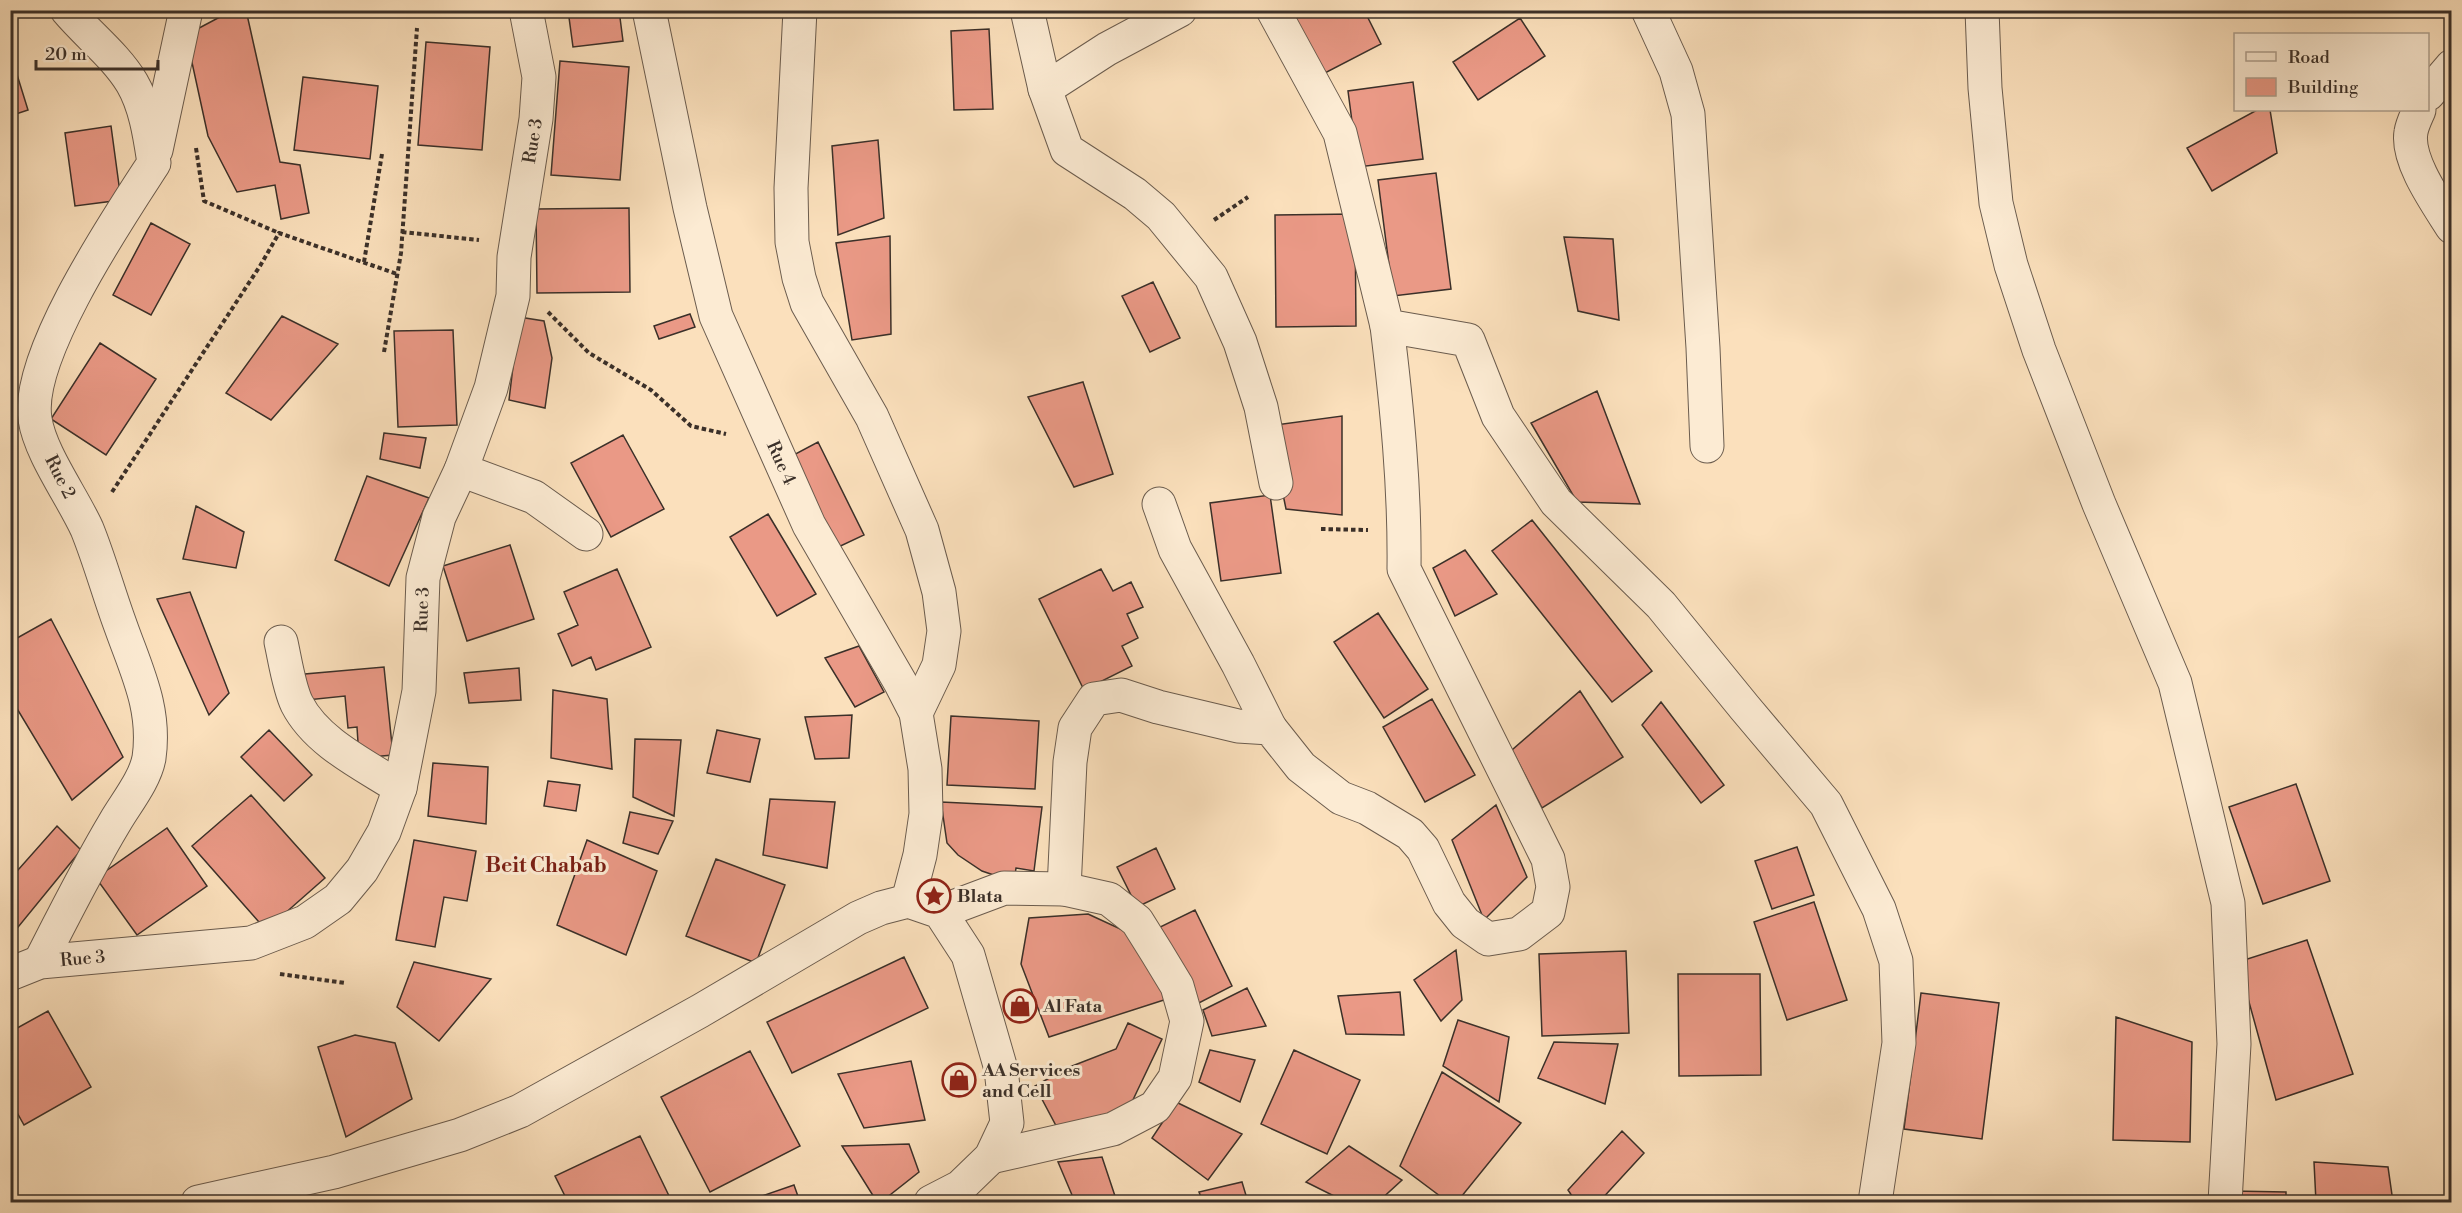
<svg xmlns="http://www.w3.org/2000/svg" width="2462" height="1213" viewBox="0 0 2462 1213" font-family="'Libre Bodoni',serif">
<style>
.building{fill:#ea9986;stroke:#3b3029;stroke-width:1.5}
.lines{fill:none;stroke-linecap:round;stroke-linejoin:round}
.minor-casing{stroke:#6b5c4e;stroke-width:35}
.path{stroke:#3b3029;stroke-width:4;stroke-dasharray:4.5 3;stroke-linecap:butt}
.minor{stroke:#fcebd3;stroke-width:33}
.labels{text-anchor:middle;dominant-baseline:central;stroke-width:6;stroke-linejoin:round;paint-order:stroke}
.street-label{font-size:18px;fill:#3b3029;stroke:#fcebd3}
.poi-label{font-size:18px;font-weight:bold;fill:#3b3029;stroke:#fcebd3;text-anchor:start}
.quarter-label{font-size:21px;font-weight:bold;fill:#7a1f14;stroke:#fcebd3}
</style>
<rect width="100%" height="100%" fill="#fbe0bc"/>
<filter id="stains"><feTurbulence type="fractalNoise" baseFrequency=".00333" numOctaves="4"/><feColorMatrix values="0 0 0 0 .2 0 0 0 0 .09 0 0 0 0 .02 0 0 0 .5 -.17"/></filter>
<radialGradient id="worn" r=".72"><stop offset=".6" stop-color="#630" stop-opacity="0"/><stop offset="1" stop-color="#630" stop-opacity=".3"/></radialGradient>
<path class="building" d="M233 10H246L280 162 300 165 309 213 281 219 275 185 237 192 208 136 186 35Z
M568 10H619L623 41 573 47Z
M829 10H872L829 15Z
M1291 10H1364L1381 44 1323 74Z
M1520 18 1545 56 1478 100 1453 62Z
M989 29 993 109 954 110 951 31Z
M426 42 490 47 482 150 418 145Z
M10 52 28 110 10 116Z
M560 61 629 67 620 180 551 175Z
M303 77 378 86 370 159 294 150Z
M1413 82 1423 159 1358 167 1348 91Z
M2257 110H2270L2277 153 2212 191 2187 148Z
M111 126 121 200 75 206 65 133Z
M878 140 884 218 838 235 832 146Z
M1436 173 1451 289 1393 296 1378 180Z
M629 208 630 292 537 293 536 209Z
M1355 214 1356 326 1276 327 1275 215Z
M151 223 190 244 151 315 113 295Z
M890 236 891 334 852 340 836 243Z
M1564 237 1613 239 1619 320 1578 311Z
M1153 282 1180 338 1150 352 1122 296Z
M690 314 695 327 659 339 654 326Z
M282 316 338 344 271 420 226 393Z
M519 317 544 321 552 358 545 408 509 400Z
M453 330 457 425 398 427 394 331Z
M100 343 156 379 106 455 51 419Z
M1083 382 1113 474 1074 487 1028 397Z
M1597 391 1640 504 1577 502 1531 423Z
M1342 416V515L1286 509 1269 426Z
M384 433 426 438 420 468 380 459Z
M623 435 664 509 611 537 571 463Z
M818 442 864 535 832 550 786 459Z
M367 476 429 498 389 586 335 560Z
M1270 495 1281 573 1221 581 1210 503Z
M196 506 244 532 236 568 183 559Z
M768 514 816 594 777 616 730 537Z
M1532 520 1652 671 1612 702 1492 551Z
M510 545 534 619 467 641 443 566Z
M1465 550 1497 594 1455 616 1433 568Z
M617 569 651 647 596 670 591 657 572 666 558 634 578 625 564 592Z
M1101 569 1113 591 1131 582 1143 607 1127 614 1138 638 1122 646 1132 666 1084 690 1039 599Z
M190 592 229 693 209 715 157 599Z
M1378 613 1428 689 1384 718 1334 642Z
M51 619 123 757 72 800 10 697V642Z
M859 646 884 692 855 707 825 658Z
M384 667 393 755 359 758 357 727 348 728 345 696 307 700 305 674Z
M519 668 521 700 469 703 464 673Z
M553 690 607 699 612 769 551 758Z
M1580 691 1623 757 1542 808 1512 750Z
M1432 699 1475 775 1425 802 1383 727Z
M1661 702 1724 785 1701 803 1642 725Z
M852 715 849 758 815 759 805 717Z
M951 716 1039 721 1035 789 947 785Z
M269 730 312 775 284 801 241 757Z
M717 730 760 739 750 782 707 773Z
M635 739 681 740 674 816 633 797Z
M433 763 488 767 486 824 428 816Z
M548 781 580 785 576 811 544 806Z
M2296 784 2330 881 2263 904 2229 807Z
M251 795 325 878 266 930 192 846Z
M770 799 835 802 827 868 763 855Z
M941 802 1042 807 1034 871 1016 868 1014 882 982 871 958 855 947 843Z
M1496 805 1527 877 1484 920 1452 840Z
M630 812 673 821 658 854 623 843Z
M57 826 81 850 10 937V879Z
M167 828 207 886 137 935 96 878Z
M414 840 476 851 467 901 444 897 435 947 396 940Z
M587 840 657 871 626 955 557 925Z
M1797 847 1814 895 1772 909 1755 861Z
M1156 848 1175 889 1137 907 1117 867Z
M716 859 785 885 756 963 686 936Z
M1814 902 1847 1000 1787 1020 1754 922Z
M1195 910 1232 986 1193 1006 1156 929Z
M1088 914 1140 938 1167 999 1049 1037 1021 964 1029 918Z
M2307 940 2353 1074 2276 1100 2238 962Z
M1456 950 1462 1000 1441 1021 1414 980Z
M1626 951 1629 1033 1542 1036 1539 954Z
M904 957 928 1008 792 1073 767 1022Z
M414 962 491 979 439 1041 397 1007Z
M1678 974H1760L1761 1075 1679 1076Z
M1247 988 1266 1026 1212 1036 1203 1010Z
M1400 992 1404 1035 1346 1034 1338 996Z
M1921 993 1999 1003 1982 1139 1904 1129Z
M48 1011 91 1087 24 1125 10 1100V1032Z
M2116 1017 2192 1042 2190 1142 2113 1140Z
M1458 1020 1509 1037 1499 1102 1443 1066Z
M1128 1023 1162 1039 1130 1106 1061 1135 1035 1086 1067 1068 1116 1049Z
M355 1035 395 1043 412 1099 346 1137 318 1047Z
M1554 1042 1618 1044 1605 1104 1538 1078Z
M1210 1050 1255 1060 1240 1102 1199 1082Z
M1294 1050 1360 1080 1327 1154 1261 1124Z
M750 1051 800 1146 710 1192 661 1097Z
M911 1061 925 1120 864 1128 838 1074Z
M1442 1072 1521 1123 1457 1202H1448L1400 1166Z
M1176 1102 1242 1134 1208 1180 1152 1138Z
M1622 1131 1644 1153 1599 1202H1576L1568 1190Z
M640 1136 672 1202H568L555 1176Z
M909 1144 919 1172 881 1202H877L842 1146Z
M1349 1146 1402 1180 1378 1202H1346L1306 1182Z
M1102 1157 1117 1202H1075L1058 1162Z
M2314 1162 2388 1167 2393 1202H2316Z
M1242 1182 1248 1202H1203L1199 1192Z
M794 1185 800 1202H758L756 1198Z
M2232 1191 2286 1192V1202H2232Z"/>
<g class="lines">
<defs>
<g id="minor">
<path id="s1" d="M649 10 690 208 716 316 809 525 900 682 916 713 925 769 926 814 920 855 908 901"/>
<path d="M800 10 791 188 792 242 799 278 807 303 872 417 922 530 939 592 944 631 939 665 916 713"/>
<path d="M1027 10 1045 89 1067 150 1135 194 1161 216 1211 277 1240 342 1261 407 1276 483"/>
<path d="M1273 10 1340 133 1387 326 1468 340 1498 416 1556 502 1661 605 1745 708 1826 804 1879 909 1896 961 1899 1043 1875 1202"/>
<path d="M1648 10 1676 71 1688 114 1703 348 1707 446"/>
<path d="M1982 10 1985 88 1996 203 2011 265 2039 350 2099 504 2175 683 2228 903 2234 1044 2225 1202"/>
<path d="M1045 89 1107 49 1180 10"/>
<path d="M2428 94 2452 66"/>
<path d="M2419 110C2416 117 2412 125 2411 132 2406 160 2437 203 2452 227"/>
<path d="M156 150 186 10"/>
<path d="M461 470 534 497 586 534"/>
<path d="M1159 504 1175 549 1238 664 1270 728"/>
<path d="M281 642C285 660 289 688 297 704 317 743 365 765 400 788"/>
<path d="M1064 889 1070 762 1075 728 1094 699 1121 695 1158 707 1238 726 1270 728 1301 767 1341 798 1367 808 1410 834 1423 849 1449 903 1465 923 1488 939 1519 934 1548 912 1553 887 1548 859 1404 569C1405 488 1397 407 1387 326"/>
<path d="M940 912 1004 888 1064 889 1109 899 1137 921 1157 953 1177 986 1187 1021 1175 1078 1155 1107 1113 1129 991 1157"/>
<path d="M40 962C64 915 88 867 115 822 126 803 145 780 149 758 156 709 137 672 121 627 109 595 100 561 87 529 72 496 40 453 35 419 25 356 119 217 154 163 150 137 146 107 132 83 115 55 88 35 67 10"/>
<path id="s2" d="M10 974 40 962 251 943 305 922 338 899 362 870 384 832 400 788 419 691 423 578 439 517 461 470 491 388 513 296 514 257 536 119 539 77 526 10"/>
<path d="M198 1202 334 1172 460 1135 520 1111 700 1011 858 918 881 908 908 901 940 912 968 955 1001 1069 1007 1123 991 1157 960 1187 931 1202"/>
</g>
</defs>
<use href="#minor" class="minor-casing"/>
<path class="path" d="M196 148 204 201 279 233
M1214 220 1248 197
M402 232 479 240
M364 262 382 154
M548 312 589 353 651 390 691 426 726 434
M384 352 401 253 417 28
M112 492 260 266 279 233 397 274
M1321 529 1368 530
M280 974 345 983"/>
<use href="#minor" class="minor"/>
</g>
<defs>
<symbol id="sight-ring" viewBox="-11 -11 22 22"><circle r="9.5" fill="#fcebd3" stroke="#8f2418" stroke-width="1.5"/><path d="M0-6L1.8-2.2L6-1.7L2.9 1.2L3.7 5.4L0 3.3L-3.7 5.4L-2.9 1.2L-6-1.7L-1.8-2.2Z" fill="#8f2418"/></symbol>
<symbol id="shop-ring" viewBox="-11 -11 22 22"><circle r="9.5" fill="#fcebd3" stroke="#8f2418" stroke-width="1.5"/><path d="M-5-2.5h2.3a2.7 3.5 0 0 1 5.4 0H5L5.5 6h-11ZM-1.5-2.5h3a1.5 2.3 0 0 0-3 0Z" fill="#8f2418"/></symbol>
</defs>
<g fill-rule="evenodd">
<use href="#sight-ring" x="915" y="877" width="38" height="38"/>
<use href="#shop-ring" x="1001" y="987" width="38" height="38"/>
<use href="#shop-ring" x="940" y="1061" width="38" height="38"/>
</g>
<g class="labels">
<g class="street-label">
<text stroke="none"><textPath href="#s2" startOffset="1136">Rue 3</textPath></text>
<text stroke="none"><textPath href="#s1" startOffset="474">Rue 4</textPath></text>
<text transform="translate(60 477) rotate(63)">Rue 2</text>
<text stroke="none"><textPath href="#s2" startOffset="651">Rue 3</textPath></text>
<text stroke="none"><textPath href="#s2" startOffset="75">Rue 3</textPath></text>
</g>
<g class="poi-label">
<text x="957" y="896">Blata</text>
<text x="1043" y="1006">Al Fata</text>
<text x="982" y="1070">AA Services<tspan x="982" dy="21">and Cell</tspan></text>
</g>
<g class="quarter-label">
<text x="546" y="866">Beit Chabab</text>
</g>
</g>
<rect width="2462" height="1213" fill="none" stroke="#fbe0bc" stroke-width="36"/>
<rect x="12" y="12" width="2438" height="1189" fill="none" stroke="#3b3029" stroke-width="3"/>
<rect x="18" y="18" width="2426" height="1177" fill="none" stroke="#3b3029" stroke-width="1.5"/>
<rect x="2234" y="33" width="195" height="78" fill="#fcebd3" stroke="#afa08f" stroke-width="1.5"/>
<rect x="2246" y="52" width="30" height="9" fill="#fcebd3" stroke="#afa08f" stroke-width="1.5"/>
<text x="2288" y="63" font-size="18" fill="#3b3029">Road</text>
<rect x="2246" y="78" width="30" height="18" fill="#ea9986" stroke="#afa08f" stroke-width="1.5"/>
<text x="2288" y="93" font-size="18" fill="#3b3029">Building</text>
<path d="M36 60v9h122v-9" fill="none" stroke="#3b3029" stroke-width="3"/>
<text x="45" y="60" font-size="18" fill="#3b3029" stroke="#fcebd3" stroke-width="4.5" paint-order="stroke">20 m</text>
<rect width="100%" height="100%" filter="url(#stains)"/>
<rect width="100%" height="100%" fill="url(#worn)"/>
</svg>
